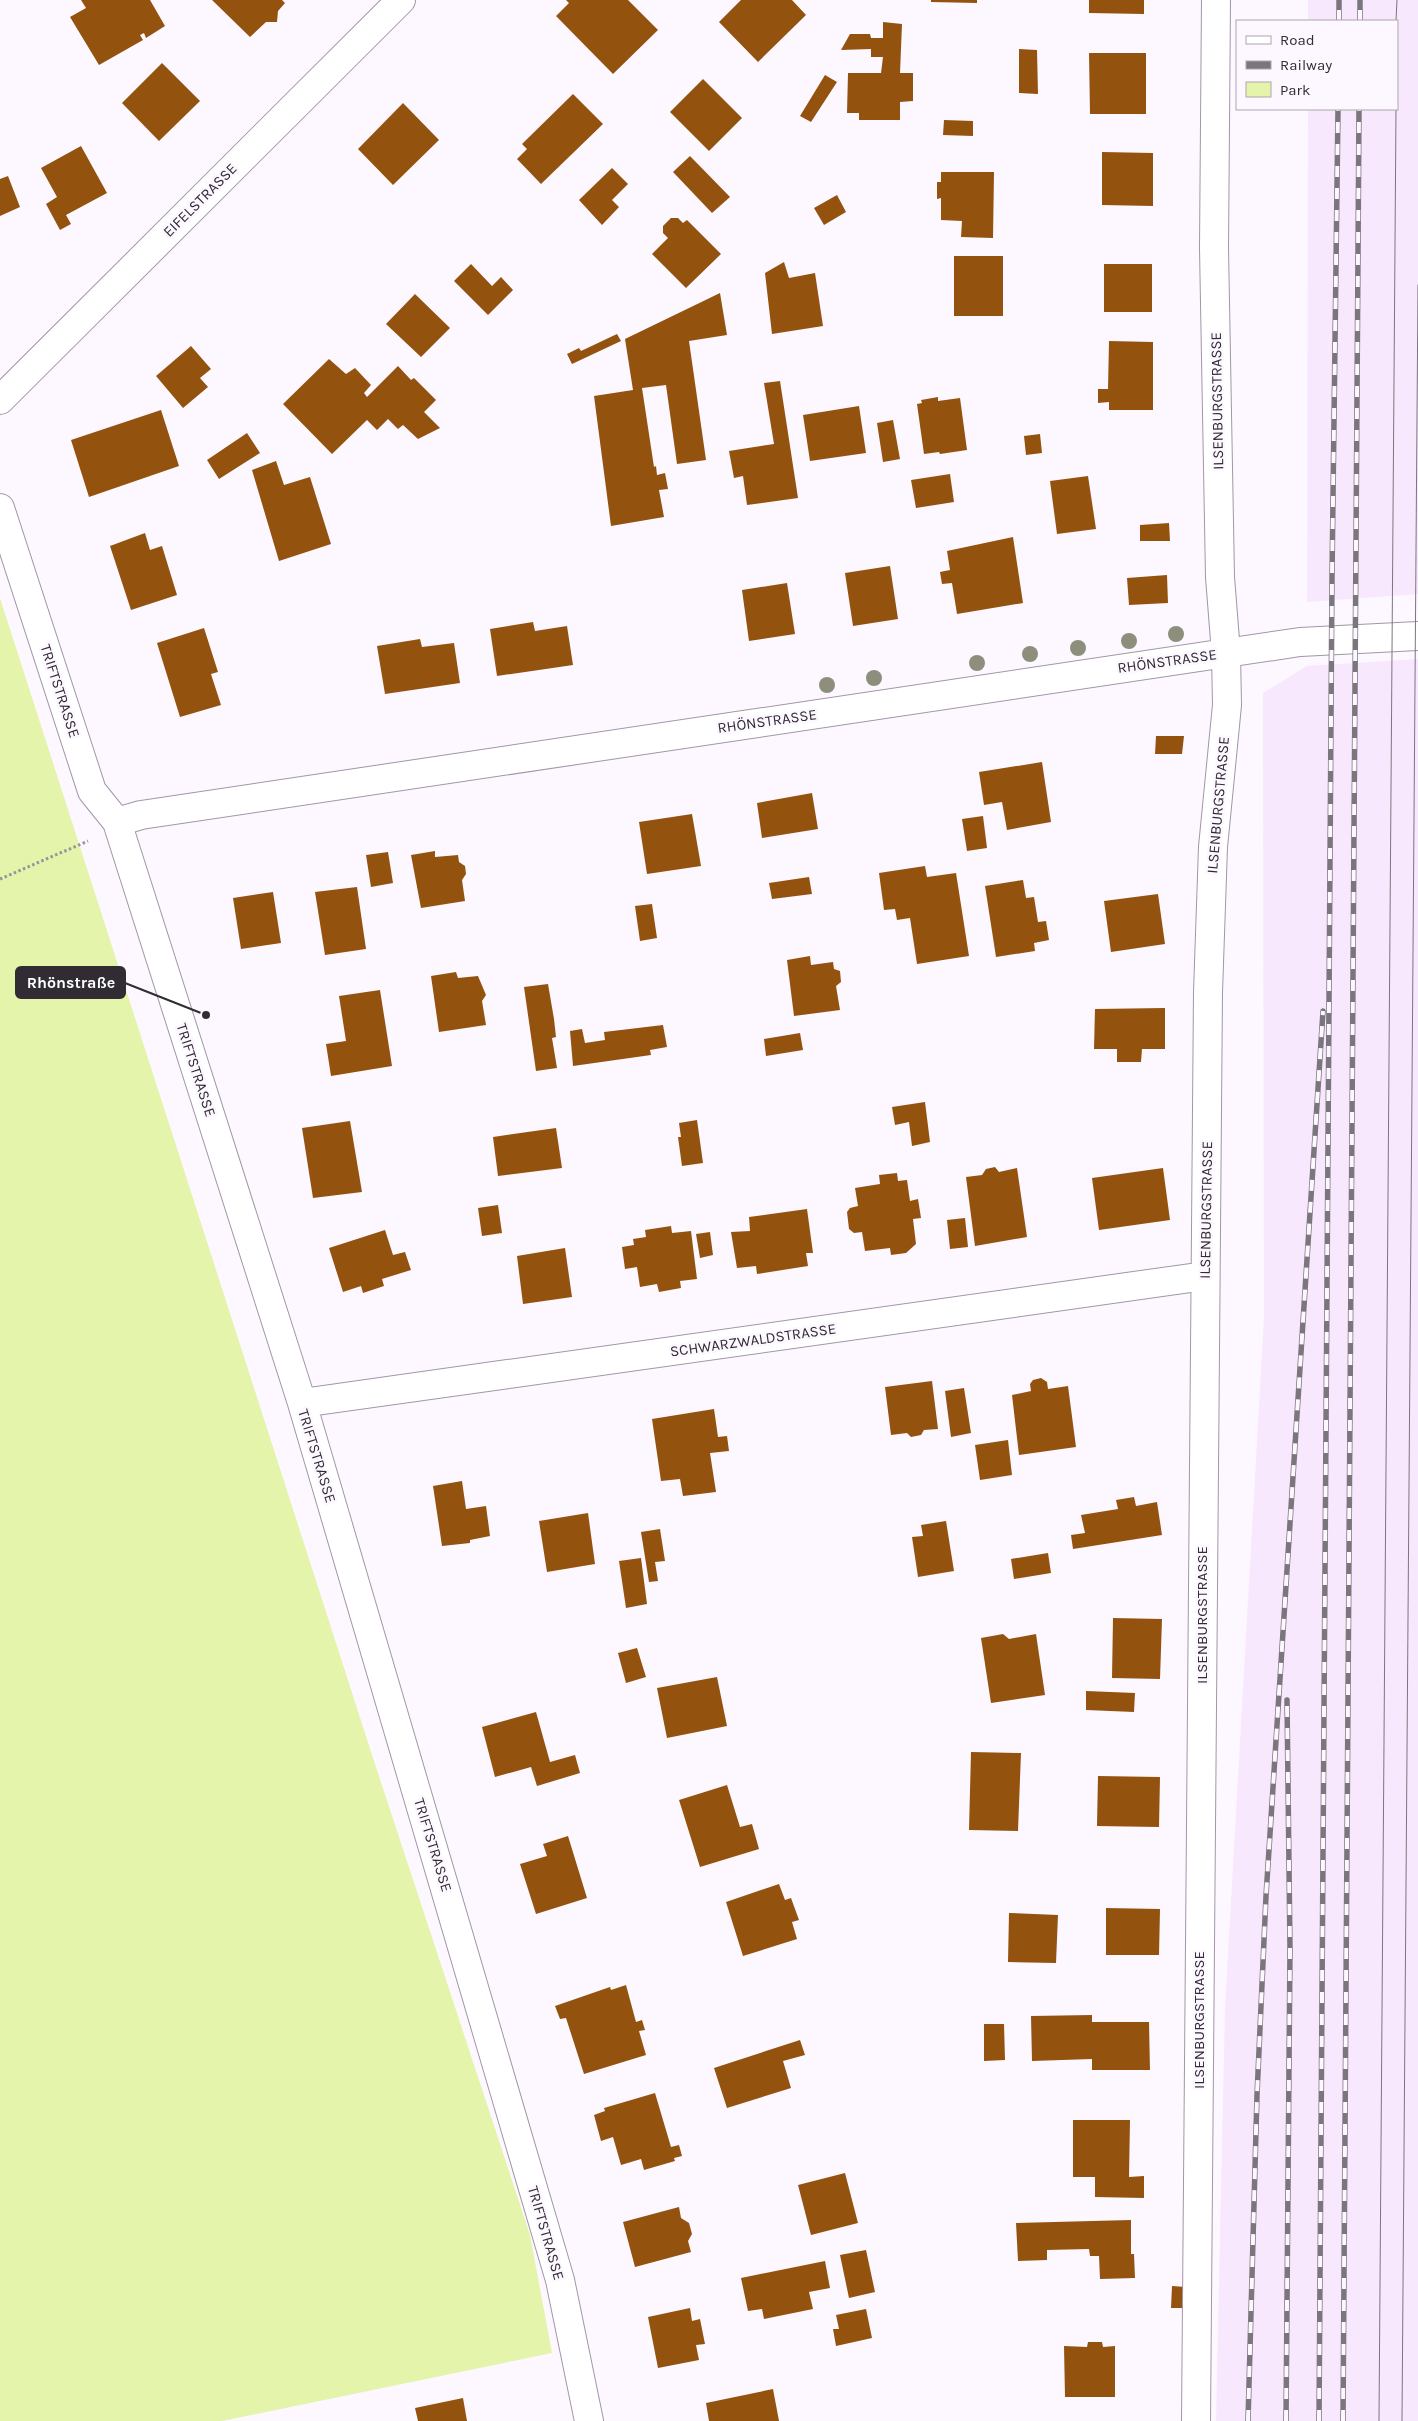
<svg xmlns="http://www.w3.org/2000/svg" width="1418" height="2421" viewBox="0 0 1418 2421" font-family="Karla,sans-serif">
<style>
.built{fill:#f8e8fd}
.green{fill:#e5f4ab}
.building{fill:#94520f}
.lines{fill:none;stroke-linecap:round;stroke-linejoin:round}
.street-casing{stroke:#a396a7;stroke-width:30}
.path{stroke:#99939b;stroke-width:3;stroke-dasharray:2.5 2.5;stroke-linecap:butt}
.street{stroke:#fff;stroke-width:28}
.tram{stroke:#7b767d;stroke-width:1}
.rail-casing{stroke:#7b767d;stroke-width:5.5}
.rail{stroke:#fdf7ff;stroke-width:4;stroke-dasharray:11;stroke-linecap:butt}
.tree{fill:#8e8e7d}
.labels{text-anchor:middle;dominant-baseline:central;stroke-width:5;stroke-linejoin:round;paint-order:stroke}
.street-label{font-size:15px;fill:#312c33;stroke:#fdf7ff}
.leader{fill:none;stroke:#312c33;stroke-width:2}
.callout-dot{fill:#312c33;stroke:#fdf7ff;stroke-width:2}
.callout{fill:#312c33;stroke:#312c33;stroke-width:2}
.callout-label{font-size:16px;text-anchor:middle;font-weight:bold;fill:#fff}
</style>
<rect width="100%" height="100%" fill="#fdf7ff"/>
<path class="built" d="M1308 0H1418V594L1307 602 1308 109H1397V21H1308Z
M1418 659V2421H1216L1225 2008 1264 1318 1263 693 1307 666Z"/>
<path class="green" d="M0 598 373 1758 530 2235 552 2353 222 2421H0Z"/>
<path class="building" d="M81 0H150L165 26 146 38 144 33 140 35 143 40 99 65 70 17 86 8Z
M212 0H282L285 3 278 11 277 22H266L250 37Z
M566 0H628L658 30 613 74 556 16 569 3Z
M741 0H792L806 15 758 62 719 22Z
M931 0H977V3L931 2Z
M1089 0H1144V14L1089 13Z
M883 22 902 24 900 73H913V101L900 102V120H859V113H847L848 73H881L883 57H871V49L841 50 850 34H870L871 38H883Z
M1019 49 1037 50 1038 94 1019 93Z
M1089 53H1146V114H1090Z
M162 63 200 101 159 141 122 103Z
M825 75 837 82 811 122 800 116Z
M703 79 742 118 709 151 670 112Z
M573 94 603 124 541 184 517 159 527 149 522 144Z
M403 103 439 140 393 185 358 149Z
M944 120 973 121V136L943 135Z
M81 146 107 193 66 215 71 224 60 230 46 204 57 197 41 168Z
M1102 152 1153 153V206L1102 205Z
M690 156 730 197 712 213 673 172Z
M612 168 628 184 612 200 619 207 602 225 579 200Z
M941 172H994L993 238 961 237 962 221 941 220V198L937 199V182H941Z
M8 176 20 207 0 216V179Z
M837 195 846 212 824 225 814 208Z
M671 218H678L683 223 687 220 721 254 686 288 652 254 668 238 663 233V226Z
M954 256H1003V316H954Z
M784 262 789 278 815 273 823 326 772 334 765 273Z
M471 264 492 286 501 277 513 290 488 315 454 281Z
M1104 264H1152V312H1104Z
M720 293 727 335 689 341 706 460 677 464 666 385 642 388 654 467 656 466 657 475 665 473 668 489 659 490 664 517 611 526 594 396 633 390 625 339Z
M415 294 450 328 421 357 386 324Z
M617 334 621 341 572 364 567 354 579 348 581 351Z
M1109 341 1153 342V410H1109V402L1098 403V389H1108Z
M191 346 211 369 200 378 208 387 183 408 156 376Z
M329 359 346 374 355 368 371 385 364 393 367 397 398 366 411 380 414 378 436 400 424 412 440 428 418 439 403 425 398 429 388 419 377 430 367 420 332 454 283 404Z
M780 381 798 498 747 505 743 476 734 478 729 451 774 444 764 383Z
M938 397V401L960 398 967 450 940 454 939 452 924 454 917 404 922 403 921 400Z
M859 406 866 453 810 461 803 415Z
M161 410 179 466 89 497 71 440Z
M893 420 900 459 883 462 877 423Z
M247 433 260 453 219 479 207 460Z
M1040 434 1042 453 1026 455 1024 436Z
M276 461 284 485 310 477 331 544 279 561 252 470Z
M950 474 954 502 916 508 911 480Z
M1088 476 1096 529 1057 534 1050 481Z
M1169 523 1170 541H1140V525Z
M145 533 150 550 162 546 177 595 131 610 110 546Z
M1013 537 1023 603 957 614 952 583 942 584 940 572 950 570 947 551Z
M890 566 898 619 853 626 845 573Z
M1167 575 1168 603 1129 605 1127 578Z
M787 583 795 634 749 641 742 590Z
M533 622 535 631 567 626 573 665 497 676 490 629Z
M204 628 218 672 211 674 221 705 180 717 157 643Z
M420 639 422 647 454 643 460 683 385 694 377 646Z
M1156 736H1184L1182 754H1155Z
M1042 762 1051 822 1007 830 1002 802 984 805 979 772Z
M812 793 818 829 762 838 757 803Z
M692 814 701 866 647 874 639 822Z
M983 816 987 848 967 851 962 819Z
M435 851V857L458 855 459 862 465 866 466 874 462 880 465 901 421 908 411 855Z
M388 852 393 883 371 887 366 855Z
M925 866 927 877 956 873 969 956 917 964 910 918 897 920 895 909 884 910 879 873Z
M809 877 812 894 772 899 769 883Z
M1023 880 1026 898 1034 897 1038 922 1046 921 1049 940 1034 943 1035 951 996 957 985 886Z
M357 887 366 949 325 955 315 892Z
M273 892 281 943 241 949 233 898Z
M1158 894 1165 944 1111 952 1104 901Z
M652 904 657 938 640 941 635 906Z
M810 956 811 965 833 962 834 969 840 971 841 982 836 986 840 1010 794 1016 787 960Z
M456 972 458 978 478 976 486 995 482 1001 486 1025 439 1032 431 976Z
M548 984 554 1019 556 1037 552 1038 557 1068 536 1071 524 987Z
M380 990 392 1066 331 1076 326 1044 346 1041 339 996Z
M1165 1008V1049H1142L1141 1062H1117V1049H1094L1095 1009Z
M663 1025 667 1047 650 1050 651 1055 573 1066 570 1031 582 1029 585 1043 605 1040 604 1032Z
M800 1033 803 1050 766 1056 764 1039Z
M925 1102 930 1142 912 1146 909 1122 895 1125 892 1107Z
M697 1120 703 1163 682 1166 678 1137H681L679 1123Z
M350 1121 362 1192 313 1198 302 1128Z
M556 1128 562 1168 498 1176 493 1137Z
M995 1167 999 1172 1017 1168 1027 1237 975 1246 966 1177 982 1175 986 1169Z
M1163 1168 1170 1220 1099 1230 1092 1178Z
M897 1173 898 1181 907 1180 910 1201 918 1199 921 1218 913 1219 916 1244 906 1253 891 1255 890 1248 865 1251 862 1232 854 1233 849 1229 847 1212 850 1208 858 1206 855 1188 880 1184 879 1175Z
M498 1205 502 1233 482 1236 478 1208Z
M807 1209 813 1253H806L808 1266 757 1274 756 1266 737 1268 731 1232 750 1231 749 1217Z
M965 1218 968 1247 950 1249 947 1220Z
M671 1226 672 1233 691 1231 697 1279 680 1281 681 1288 659 1292 657 1284 640 1287 637 1267 625 1269 622 1247 634 1245 633 1239 646 1237 645 1230Z
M385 1230 393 1255 405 1252 411 1270 382 1279 384 1286 363 1293 361 1286 343 1292 329 1248Z
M710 1232 713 1255 700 1258 696 1234Z
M565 1248 572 1297 523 1304 517 1256Z
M1041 1378 1047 1382 1048 1389 1068 1386 1076 1447 1019 1455 1012 1395 1031 1391 1030 1384 1033 1380Z
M932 1381 938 1429 924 1430 921 1435 911 1437 907 1433 891 1435 885 1387Z
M964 1388 971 1433 951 1437 945 1391Z
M714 1409 718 1437 727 1436 729 1451 710 1453 716 1492 683 1496 680 1479 661 1481 652 1419Z
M1008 1440 1012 1475 980 1480 975 1445Z
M462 1481 466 1509 486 1506 490 1536 470 1540V1543L442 1546 433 1486Z
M1134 1497 1136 1506 1157 1502 1162 1535 1073 1549 1071 1535 1085 1533 1081 1515 1118 1509 1116 1500Z
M588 1513 595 1564 547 1572 539 1521Z
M946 1521 954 1571 918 1577 912 1537 923 1536 921 1525Z
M660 1529 665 1561 655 1562 658 1581 649 1582 641 1532Z
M1048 1553 1051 1573 1014 1579 1011 1559Z
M641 1558 647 1604 626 1608 619 1561Z
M1113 1618 1162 1619 1160 1679 1112 1678Z
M1003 1634 1009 1639 1036 1634 1045 1695 991 1703 981 1638Z
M637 1648 646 1677 626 1683 618 1653Z
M717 1677 727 1726 667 1738 657 1688Z
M1086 1691 1135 1693 1134 1712 1086 1710Z
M536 1712 550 1762 575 1755 580 1773 537 1786 531 1767 495 1777 482 1727Z
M971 1752 1021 1753 1018 1831 969 1830Z
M1098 1776 1160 1777 1159 1827 1097 1826Z
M727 1785 740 1827 752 1824 759 1849 700 1867 679 1800Z
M568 1836 587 1898 536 1914 520 1864 547 1856 543 1844Z
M779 1884 785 1900 791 1898 799 1920 792 1922 797 1939 743 1956 726 1902Z
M1106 1908 1160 1909 1159 1955H1106Z
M1009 1913 1058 1915 1056 1963 1008 1962Z
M626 1985 636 2022 642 2020 645 2030 639 2031 646 2055 584 2074 566 2018 560 2019 555 2006 610 1987 611 1990Z
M1092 2015V2022H1149L1150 2070H1092V2059L1032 2061 1031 2016Z
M984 2024H1004L1005 2060 984 2061Z
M800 2040 805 2055 783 2061 791 2088 727 2108 714 2068Z
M655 2093 671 2147 679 2145 682 2156 674 2158 675 2161 644 2170 641 2159 621 2165 613 2137 601 2141 594 2115 605 2111 604 2108Z
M1073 2120H1130L1129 2177 1144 2176V2198L1095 2197V2177H1073Z
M845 2173 858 2223 811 2235 798 2185Z
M679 2207 681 2218 689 2223 692 2234 688 2241 691 2252 635 2267 623 2222Z
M1131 2220V2254H1134L1135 2278 1100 2279 1099 2256H1090L1089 2249 1047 2250V2260L1018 2261 1016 2223Z
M866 2250 875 2292 849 2298 840 2255Z
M825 2261 830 2288 809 2292 813 2309 764 2319 762 2309 748 2311 741 2278Z
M1172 2286 1186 2287 1184 2308H1171Z
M690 2308 692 2321 700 2319 705 2344 696 2345 699 2360 658 2368 648 2317Z
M866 2309 872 2338 836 2346 833 2329H839L836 2315Z
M1088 2342H1102L1103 2347 1115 2346V2397H1065L1064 2346 1087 2347Z
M773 2389 779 2421H709L706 2403Z
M463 2398 467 2421H418L415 2408Z"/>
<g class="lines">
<defs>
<path id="street" d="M0 400 401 0
M0 508 92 791 117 822 302 1403 560 2280 589 2421
M117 822 141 815 1300 642 1418 636
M302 1403 1205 1276
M1196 2421 1208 992 1213 847 1227 705 1226 653 1220 577 1214 248 1216 0"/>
</defs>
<use href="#street" class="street-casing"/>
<path class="path" d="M0 879 88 841"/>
<use href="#street" class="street"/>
<path class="tram" d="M1396 21 1397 0
M1379 2421 1396 109
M1402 2421 1418 285"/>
<defs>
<path id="rail" d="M1339 21V0
M1360 21V0
M1248 2421 1257 2095 1266 1896 1323 1011
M1286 2421 1290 1949 1287 1700
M1319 2421 1332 577 1338 109
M1343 2421 1359 109"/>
</defs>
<use href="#rail" class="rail-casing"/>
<use href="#rail" class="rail"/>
</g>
<g class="tree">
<circle cx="1176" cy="634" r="8"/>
<circle cx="1129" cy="641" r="8"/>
<circle cx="1078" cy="648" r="8"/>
<circle cx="1030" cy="654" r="8"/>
<circle cx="977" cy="663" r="8"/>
<circle cx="874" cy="678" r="8"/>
<circle cx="827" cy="685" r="8"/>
</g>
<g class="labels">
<g class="street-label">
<text transform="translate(200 200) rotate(-45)">EIFELSTRASSE</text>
<text transform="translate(1217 401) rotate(-91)">ILSENBURGSTRASSE</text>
<text transform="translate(1167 661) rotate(-8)">RHÖNSTRASSE</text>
<text transform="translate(60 691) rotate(72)">TRIFTSTRASSE</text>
<text transform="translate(767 721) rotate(-8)">RHÖNSTRASSE</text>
<text transform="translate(1218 805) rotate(-85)">ILSENBURGSTRASSE</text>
<text transform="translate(196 1070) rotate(72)">TRIFTSTRASSE</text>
<text transform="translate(1206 1210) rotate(-89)">ILSENBURGSTRASSE</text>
<text transform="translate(753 1340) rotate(-8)">SCHWARZWALDSTRASSE</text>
<text transform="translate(317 1456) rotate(73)">TRIFTSTRASSE</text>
<text transform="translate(1202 1615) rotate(-90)">ILSENBURGSTRASSE</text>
<text transform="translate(433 1845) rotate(73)">TRIFTSTRASSE</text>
<text transform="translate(1199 2020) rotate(-90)">ILSENBURGSTRASSE</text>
<text transform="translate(546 2233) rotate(74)">TRIFTSTRASSE</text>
</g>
</g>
<path class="leader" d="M206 1015L125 983"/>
<circle class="callout-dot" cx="206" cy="1015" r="5"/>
<rect class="callout" x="16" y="967" width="109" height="31" rx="5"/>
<g class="callout-label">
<text x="71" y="988">Rhönstraße</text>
</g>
<rect x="1236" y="20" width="162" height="90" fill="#fdf7ff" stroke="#aba6ad"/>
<rect x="1246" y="36" width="25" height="8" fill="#ffffff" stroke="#aba6ad"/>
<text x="1280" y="45" font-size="15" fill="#312c33">Road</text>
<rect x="1246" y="61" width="25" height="8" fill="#7b767d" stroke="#aba6ad"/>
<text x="1280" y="70" font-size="15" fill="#312c33">Railway</text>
<rect x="1246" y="82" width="25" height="15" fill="#e5f4ab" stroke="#aba6ad"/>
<text x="1280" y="95" font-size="15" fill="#312c33">Park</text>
</svg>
